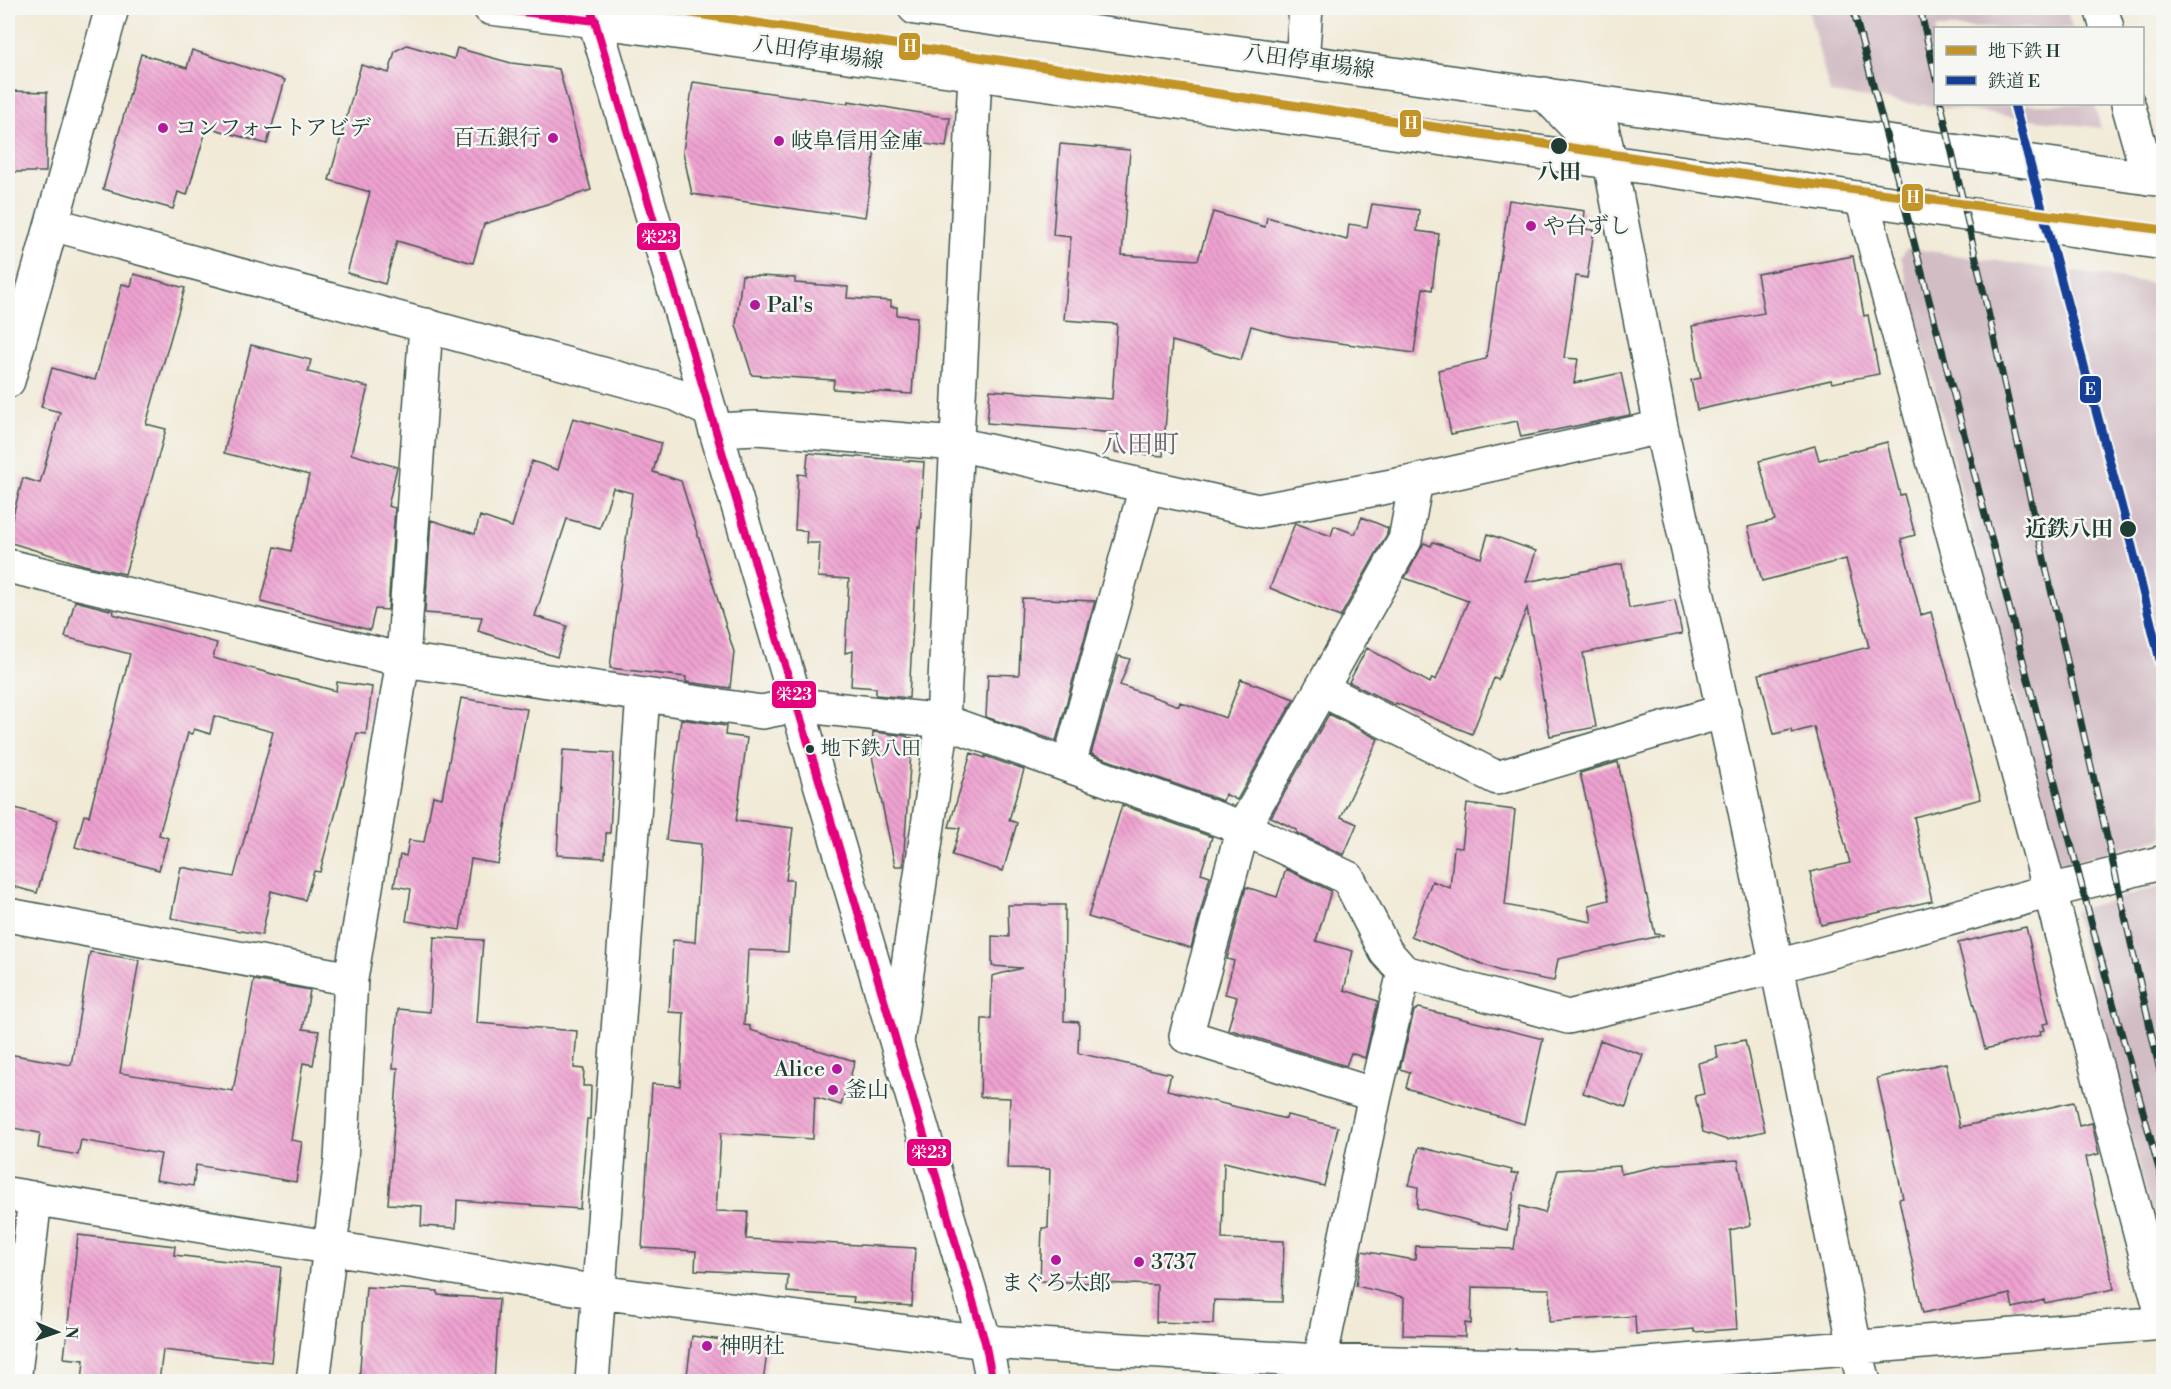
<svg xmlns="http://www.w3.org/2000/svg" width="2171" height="1389" viewBox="0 0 2171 1389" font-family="'Libre Bodoni','Noto Serif JP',serif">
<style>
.railway{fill:#d2bdc5}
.building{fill:url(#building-back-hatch)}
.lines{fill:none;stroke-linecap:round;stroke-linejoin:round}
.minor-casing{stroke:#3e574c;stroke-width:36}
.tertiary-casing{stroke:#3e574c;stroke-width:36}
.secondary-casing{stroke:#3e574c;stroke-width:36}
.minor{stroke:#fff;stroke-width:33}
.tertiary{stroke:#fff;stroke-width:33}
.secondary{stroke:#fff;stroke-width:33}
.rail-casing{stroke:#1f3d34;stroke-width:7}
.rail{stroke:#f6f6f2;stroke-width:4.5;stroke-dasharray:14;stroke-linecap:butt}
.bus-1-casing{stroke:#f6f6f2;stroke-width:12}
.bus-1{stroke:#e5007d;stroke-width:8}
.rail-1-casing{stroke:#f6f6f2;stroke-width:14}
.rail-1{stroke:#153f97;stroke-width:9}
.metro-1-casing{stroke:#f6f6f2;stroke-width:14}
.metro-1{stroke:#c39427;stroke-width:9}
.poi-dot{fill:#b5179e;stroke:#f6f6f2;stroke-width:2}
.stop-dot{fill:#1f3d34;stroke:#f6f6f2;stroke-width:2}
.labels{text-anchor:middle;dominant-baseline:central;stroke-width:5;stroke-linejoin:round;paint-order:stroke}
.bus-label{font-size:20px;fill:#1f3d34;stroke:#f6f6f2;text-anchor:start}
.street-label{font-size:22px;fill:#1f3d34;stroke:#f6f6f2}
.poi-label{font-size:22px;fill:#1f3d34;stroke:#f6f6f2;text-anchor:start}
.stop-label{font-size:22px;font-weight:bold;fill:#1f3d34;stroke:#f6f6f2}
.quarter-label{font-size:26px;fill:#68616b;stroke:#f6f6f2}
.line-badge{stroke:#f6f6f2;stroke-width:2}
.badge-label{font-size:16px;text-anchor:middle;font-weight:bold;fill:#fff}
</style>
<defs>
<pattern id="building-back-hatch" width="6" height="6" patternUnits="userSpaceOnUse" patternTransform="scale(1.5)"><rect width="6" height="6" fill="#f0a3d2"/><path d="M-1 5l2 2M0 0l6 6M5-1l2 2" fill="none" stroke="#c286ab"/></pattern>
</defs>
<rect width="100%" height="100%" fill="#f6f6f2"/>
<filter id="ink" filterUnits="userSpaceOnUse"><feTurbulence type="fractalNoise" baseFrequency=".0167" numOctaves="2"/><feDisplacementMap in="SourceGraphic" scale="12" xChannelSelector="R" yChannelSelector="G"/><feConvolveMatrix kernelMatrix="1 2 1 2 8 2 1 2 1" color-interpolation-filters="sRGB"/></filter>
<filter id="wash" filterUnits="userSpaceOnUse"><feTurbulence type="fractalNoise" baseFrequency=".008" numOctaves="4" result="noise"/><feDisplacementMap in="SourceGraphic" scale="24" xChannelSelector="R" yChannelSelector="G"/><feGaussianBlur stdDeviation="1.35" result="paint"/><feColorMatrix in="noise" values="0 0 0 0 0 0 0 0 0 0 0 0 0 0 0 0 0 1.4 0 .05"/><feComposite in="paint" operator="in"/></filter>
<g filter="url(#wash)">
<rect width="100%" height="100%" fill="#f1ead7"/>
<path class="railway" d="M1808 8H2066L2072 28H1936V104H2094L2101 128 1830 93Z
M1907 248 2158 284 2164 307 2163 839 2058 864 1901 257Z
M2163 885V1261L2074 911Z"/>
<g id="blocks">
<path class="building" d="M407 45 454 59 457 48 511 63 559 69 591 190 484 224 473 263 397 241 385 284 347 273 370 192 329 180 361 65 389 73 395 51Z
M192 50 285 80 267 144 207 127 187 195 178 192 173 209 103 189 141 54 187 68Z
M693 82 848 104V101L950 118 946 147 877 137 865 217 830 212V214L692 194 683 152Z
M8 91 47 92 46 172H8Z
M1060 144 1130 150 1122 255 1198 260 1213 212 1265 227 1267 217 1347 240 1349 224 1367 227 1372 204 1419 210 1417 231 1439 234 1432 290 1423 288 1414 353 1287 336 1251 326 1241 360 1172 341 1163 456 1115 452 1116 433 987 423 990 390 1112 399 1117 324 1064 320 1071 237 1053 235Z
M1509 200 1585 211 1583 229 1594 230 1587 278 1576 276 1564 358 1578 359 1574 383 1621 373 1630 415 1521 437 1517 421 1451 434 1438 370 1486 359Z
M1853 256 1864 316 1868 315 1879 374 1832 383 1831 380 1697 410 1691 380 1701 378 1692 326 1764 313 1757 274Z
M134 274 185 288 146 424 166 429 125 574 84 565 8 542V533L23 478 40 483 60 412 41 407 52 368 95 380 122 284 131 286Z
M742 275 795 278V283L848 287 847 298 891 301V307H897V315L917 317 912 394 833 389 834 380 752 375 736 325Z
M251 345 311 360 308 372 368 387 351 454 397 467 388 506 395 508 388 610 375 609 370 630 261 602 275 547 291 551 309 475 224 453Z
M573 418 661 443 653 472 681 481 734 652 730 688 686 682V677L610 668 632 493 613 488 600 528 567 519 535 616 567 626 557 657 478 631 482 617 425 613 431 520 475 534 480 516 512 527 532 461 558 470Z
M1887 442 1900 495 1904 494 1915 535 1901 539 1921 615 1931 612 1981 799 1914 817 1932 901 1821 925 1810 872 1850 863 1814 727 1792 733 1791 730 1774 734 1759 674 1869 647 1846 559 1762 581 1748 527 1775 520 1759 461 1815 446 1819 460Z
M808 453 924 462 920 528 918 527 909 698 876 695V688L851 686 853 651 845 653 849 579 818 577 820 543H806L807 531 795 530 798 474 806 475Z
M1362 517 1388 528 1387 534 1340 617 1270 588 1295 523 1331 536 1334 526 1355 534Z
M1488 534 1536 551 1526 582 1622 564 1629 608 1675 600 1682 634 1583 653 1596 727 1550 736 1527 608 1498 680 1494 678 1472 734 1396 703 1395 705 1349 682 1367 648 1430 683 1432 678 1436 680 1468 601 1405 578 1424 543 1431 546 1433 542 1481 558Z
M1022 598 1095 601 1056 741 986 717 988 674 1019 675Z
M75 601 114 611 113 614 217 643 213 658 336 691 337 682 372 687 366 734 357 733 320 872 314 871 305 900 271 891 262 935 171 918 181 867 234 877 273 732 214 716 210 734 194 729 192 734 188 733 159 835 168 838 159 870 75 847 84 815 89 816 130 654 65 637Z
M1119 656 1130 659 1120 685 1179 706 1180 702 1226 718 1241 679 1294 699 1237 800 1225 794 1223 801 1091 754Z
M461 698 527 709 498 864 471 859 460 930 406 921 411 889 394 886 400 855 406 856 409 840 424 842 433 796 442 798Z
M1329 714 1378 739 1341 817 1357 824 1344 855 1297 833V830L1271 817Z
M681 719 726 726 725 735 747 738 736 821 793 828 786 880H793L788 952 748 950 744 1025 750 1026V1030L855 1061 841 1105 815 1097 813 1139 721 1133 716 1211 748 1212 746 1239 915 1248 912 1306 853 1302 854 1297 787 1292 788 1275 695 1270 696 1251 642 1248 652 1084 680 1086 684 1013 669 1012 673 940 695 942 701 844 666 840Z
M873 732 907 736 906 738H912L903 866H895L872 756Z
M563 750 614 753 610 833H606L605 858 557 855Z
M971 753 985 758V756L1024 770 1009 820 1017 823 1003 871 952 855 960 828 949 827Z
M1618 762 1655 934 1664 935 1558 959 1554 981 1500 971 1411 936 1432 881 1450 888 1454 847 1462 848 1467 804 1515 810 1505 905 1592 922 1589 905 1609 900 1580 773Z
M1122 805 1212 837 1201 873 1210 876 1191 948 1088 917Z
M8 806 58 820 37 893 8 885Z
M1286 869 1331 891 1316 941 1353 951 1344 990 1378 1001 1365 1058 1351 1053 1346 1066 1228 1029 1237 997 1225 994 1234 961 1227 959 1246 887 1277 897Z
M1008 905H1065L1064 1021 1079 1022 1078 1053 1171 1074 1167 1090 1286 1119 1287 1115 1338 1127 1324 1186 1224 1162 1222 1239 1284 1241 1282 1302 1214 1300 1213 1324 1156 1322 1157 1285 1040 1281 1042 1228H1048L1050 1169 1007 1168 1010 1098 980 1097 982 1019H991L992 976 1022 968 992 966V936L1009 937Z
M2026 927 2049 1023 2043 1024 2045 1030 2040 1031 2041 1035 1985 1049 1958 943Z
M434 937 483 940 477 1023 577 1031 574 1068 584 1069 583 1086H591L590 1119H587L580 1209 457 1200 456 1228 421 1226 422 1206 388 1204 398 1068H393L398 1009 430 1012Z
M90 952 139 960 120 1073 233 1091 254 980 310 990 303 1029 319 1031 313 1065 303 1063 291 1140 302 1142 296 1182 196 1165 193 1186 156 1180 161 1154 81 1140 78 1155 38 1148 40 1133 8 1127V1054L71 1065Z
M1419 1008 1543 1039 1524 1124 1406 1088 1410 1072 1400 1069 1414 1011Z
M1600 1040 1643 1055 1626 1107 1583 1093Z
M1745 1040 1765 1131 1727 1140 1703 1132 1695 1096 1704 1094 1698 1063 1718 1058 1715 1046Z
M1946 1063 1960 1127 2074 1102 2079 1126 2092 1123 2099 1154 2086 1157 2114 1289 2045 1303 2044 1300 2013 1308 2010 1294 1923 1313 1899 1199 1903 1198 1877 1078Z
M1419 1147 1512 1170 1511 1174 1518 1173 1507 1230 1417 1208 1418 1187 1409 1185Z
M1738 1160 1751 1225 1730 1230 1737 1329 1694 1332V1329L1636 1334 1635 1316 1549 1322 1550 1289 1472 1287 1471 1324 1465 1323V1337L1403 1335 1404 1297 1356 1286 1362 1251 1415 1260 1416 1246 1514 1249 1520 1206 1545 1213 1558 1170 1620 1166 1621 1174 1667 1164Z
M78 1235 175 1246 174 1255 281 1267 271 1362 163 1350 159 1382H82L84 1360 64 1358Z
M366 1287 438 1291V1295L499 1299 494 1382H359Z
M692 1336 768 1346 763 1382H718V1379L687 1375Z"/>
</g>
</g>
<g filter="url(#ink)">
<use href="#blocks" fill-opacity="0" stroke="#3e574c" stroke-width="1.5"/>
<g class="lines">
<defs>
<path id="minor" d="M2101 8 2107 28
M1302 61 1306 8
M1545 94 1609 161
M1596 102 1610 162 1661 427 1744 806 1855 1347 1864 1382
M2128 104 2149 178
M1862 199 2050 891 2164 1323
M52 224 676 394 710 411
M8 381 112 8
M716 430 756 428 957 444 1258 511 1408 483 1661 427
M8 566 403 660 762 712 797 705 943 721 1243 828 1348 878 1386 952 1404 972 1568 1017 1778 966 2050 891 2164 862
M1321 689 1497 778 1724 711
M1069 764 1146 487
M8 915 351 979
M897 1042 943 721 975 75
M1375 1095 1186 1036 1243 828 1405 540 1416 481
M8 1194 598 1292 985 1342 1320 1361 1596 1368 2164 1323
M1325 1381 1320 1361 1375 1095 1404 972
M14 1382 35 1198
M313 1382 341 1160 351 979 403 660 426 325
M592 1382 643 695"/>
<path id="tertiary" d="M490 8 596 21
M1596 102 2164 180
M1610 162 2164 243"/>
<path id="secondary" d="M591 8 985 1342 993 1382
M915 8 1596 102
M596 21 1610 162"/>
</defs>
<use href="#minor" class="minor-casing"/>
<use href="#tertiary" class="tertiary-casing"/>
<use href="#secondary" class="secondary-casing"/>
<use href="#minor" class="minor"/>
<use href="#tertiary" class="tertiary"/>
<use href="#secondary" class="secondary"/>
<defs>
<path id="rail" d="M1853 8 2099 952 2164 1187
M1920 8 1936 79
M1941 104 2164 1089"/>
</defs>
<use href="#rail" class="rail-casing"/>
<use href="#rail" class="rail"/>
<defs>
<path id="bus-1" d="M490 8 596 21
M591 8 985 1342 993 1382"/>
</defs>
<use href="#bus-1" class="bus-1-casing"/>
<use href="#bus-1" class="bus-1"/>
<defs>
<path id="rail-1" d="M2014 104 2127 527 2164 676"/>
</defs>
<use href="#rail-1" class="rail-1-casing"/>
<use href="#rail-1" class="rail-1"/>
<defs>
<path id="metro-1" d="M659 8 1787 181 2164 230"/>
</defs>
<use href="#metro-1" class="metro-1-casing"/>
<use href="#metro-1" class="metro-1"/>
</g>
</g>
<g class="poi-dot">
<circle cx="163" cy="128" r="6"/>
<circle cx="553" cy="138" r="6"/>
<circle cx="779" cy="141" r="6"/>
<circle cx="1531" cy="226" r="6"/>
<circle cx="755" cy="305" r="6"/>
<circle cx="837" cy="1069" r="6"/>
<circle cx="833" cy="1090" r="6"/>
<circle cx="1056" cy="1260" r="6"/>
<circle cx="1139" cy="1262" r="6"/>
<circle cx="707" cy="1346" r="6"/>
</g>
<g class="stop-dot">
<circle cx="1559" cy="146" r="9"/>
<circle cx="2128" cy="529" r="9"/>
<circle cx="810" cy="749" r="5"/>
</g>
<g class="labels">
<g class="bus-label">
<text x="821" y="749">地下鉄八田</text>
</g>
<g class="street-label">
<text transform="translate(818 53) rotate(8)">八田停車場線</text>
<text transform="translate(1309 62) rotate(8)">八田停車場線</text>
</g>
<g class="poi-label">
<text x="175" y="128">コンフォートアビデ</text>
<text x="541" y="138" text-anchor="end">百五銀行</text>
<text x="791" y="141">岐阜信用金庫</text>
<text x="1543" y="226">や台ずし</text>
<text x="767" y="305">Pal's</text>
<text x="825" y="1069" text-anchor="end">Alice</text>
<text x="845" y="1090">釜山</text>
<text x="1151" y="1262">3737</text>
<text x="1056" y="1283" text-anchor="middle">まぐろ太郎</text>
<text x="719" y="1346">神明社</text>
</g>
<g class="stop-label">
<text x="1559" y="172">八田</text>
<text x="2113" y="529" text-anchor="end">近鉄八田</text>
</g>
<g class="quarter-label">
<text x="1140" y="445">八田町</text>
</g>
</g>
<g class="line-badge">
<rect x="898" y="32" width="23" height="29" rx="6" fill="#c39427"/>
<rect x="1399" y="109" width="23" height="29" rx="6" fill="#c39427"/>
<rect x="1901" y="183" width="23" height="29" rx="6" fill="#c39427"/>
<rect x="636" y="222" width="45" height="29" rx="6" fill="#e5007d"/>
<rect x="2079" y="375" width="23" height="29" rx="6" fill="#153f97"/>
<rect x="771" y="680" width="46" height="29" rx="6" fill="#e5007d"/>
<rect x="906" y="1138" width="46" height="29" rx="6" fill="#e5007d"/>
</g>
<g class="badge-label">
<text x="910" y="52">H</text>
<text x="1411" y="129">H</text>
<text x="1913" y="203">H</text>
<text x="659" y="243">栄23</text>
<text x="2090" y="395">E</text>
<text x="794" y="700">栄23</text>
<text x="929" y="1158">栄23</text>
</g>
<rect width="2171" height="1389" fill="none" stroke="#f6f6f2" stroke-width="30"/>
<rect x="1934" y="27" width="210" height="78" fill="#f6f6f2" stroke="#a0aca6" stroke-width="1.5"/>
<rect x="1946" y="46" width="30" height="9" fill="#c39427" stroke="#a0aca6" stroke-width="1.5"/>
<text x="1988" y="57" font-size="18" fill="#1f3d34">地下鉄 H</text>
<rect x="1946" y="76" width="30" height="9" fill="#153f97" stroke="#a0aca6" stroke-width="1.5"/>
<text x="1988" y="87" font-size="18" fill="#1f3d34">鉄道 E</text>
<g transform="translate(57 1332) rotate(92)" stroke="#f6f6f2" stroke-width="4.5" paint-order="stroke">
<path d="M0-4.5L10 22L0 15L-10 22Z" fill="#1f3d34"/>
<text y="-9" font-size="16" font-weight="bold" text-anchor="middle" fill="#1f3d34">N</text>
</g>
</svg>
